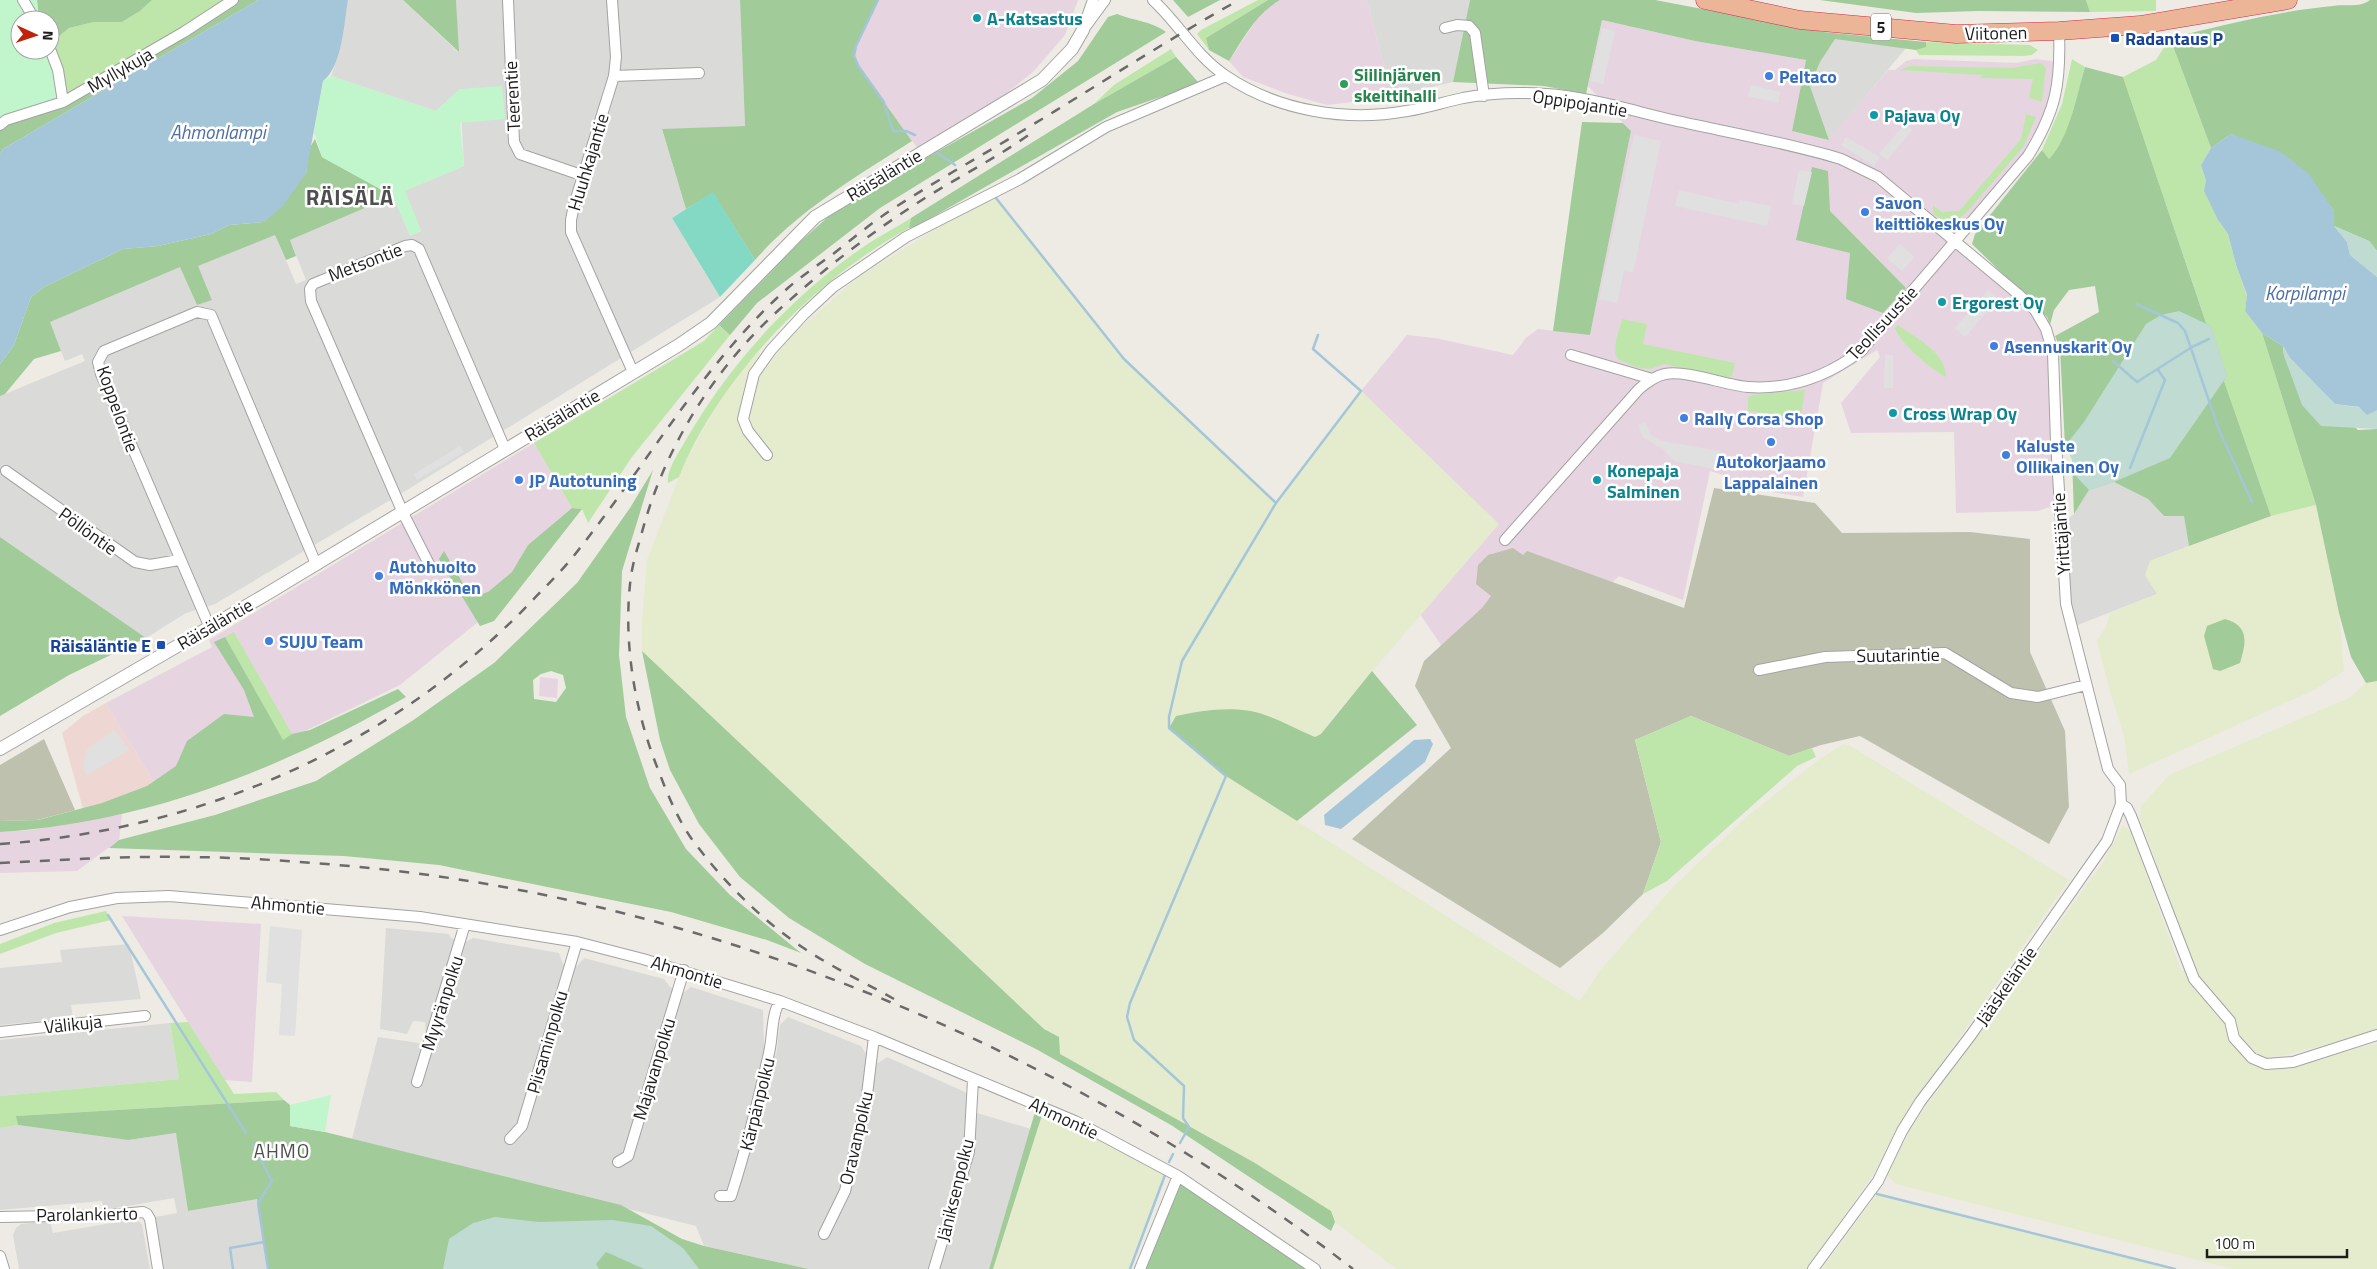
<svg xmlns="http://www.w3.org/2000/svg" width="2377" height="1269" viewBox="0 0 2377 1269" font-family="'Titillium Web',sans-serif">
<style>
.residential{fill:#dadad9}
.commercial{fill:#eed7d2}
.industrial{fill:#e6d5e0}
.construction{fill:#bfc1af}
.farmland{fill:#e5ecce}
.grass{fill:#bfe6aa}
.forest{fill:#a1cb99;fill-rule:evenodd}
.wetland{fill:#c0dbd2}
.park{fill:#c1f6cc}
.pitch{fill:#84d9c4}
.parking{fill:#e0e0e0}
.water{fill:#a5c6d9}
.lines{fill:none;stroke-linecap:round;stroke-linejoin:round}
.stream{stroke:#a5c6d9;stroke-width:2.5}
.minor-casing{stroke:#a3a3a3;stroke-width:12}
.tertiary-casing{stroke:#a3a3a3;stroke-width:14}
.trunk-casing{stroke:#cf2c4e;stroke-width:19}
.minor{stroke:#fff;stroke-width:10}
.tertiary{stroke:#fff;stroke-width:12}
.trunk{stroke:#ecb598;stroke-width:18}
.rail{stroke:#6a6a6a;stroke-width:2.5;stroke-dasharray:10 10;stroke-linecap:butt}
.culture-dot{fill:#0f9aa8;stroke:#fff;stroke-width:2}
.transit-dot{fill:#1a4fb4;stroke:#fff;stroke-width:2}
.shop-dot{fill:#3f7fe0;stroke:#fff;stroke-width:2}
.leisure-dot{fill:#2e9e5b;stroke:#fff;stroke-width:2}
.labels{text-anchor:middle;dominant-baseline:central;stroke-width:5;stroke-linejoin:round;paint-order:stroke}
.shield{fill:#fff;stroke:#606060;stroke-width:1}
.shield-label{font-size:16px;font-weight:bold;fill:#1c1c1c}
.culture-label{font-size:18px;font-weight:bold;fill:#0d838f;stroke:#fff;text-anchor:start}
.street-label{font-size:18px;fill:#1c1c1c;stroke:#fff}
.transit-label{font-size:18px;font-weight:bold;fill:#164399;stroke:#fff;text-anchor:start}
.leisure-label{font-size:18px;font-weight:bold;fill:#27864d;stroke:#fff;text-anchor:start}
.shop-label{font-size:18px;font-weight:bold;fill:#366cbe;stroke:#fff;text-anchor:start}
.water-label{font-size:19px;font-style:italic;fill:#4e6ea7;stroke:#fff}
.neighbourhood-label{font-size:19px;letter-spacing:1px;fill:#4f4f4f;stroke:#fff}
.district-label{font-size:22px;font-weight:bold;letter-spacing:1px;fill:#4f4f4f;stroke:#fff}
</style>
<rect width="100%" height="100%" fill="#edebe3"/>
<path class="residential" d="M348 0H403L458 52 456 0H740L745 126 662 130 686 209 672 218 720 297 402 493 215 604 186 613 146 638 0 537V396L85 361 82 354 65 361 49 322 180 266 197 305 212 299 197 266 275 235 296 284 306 280 290 240 393 196 410 235 421 231 404 191 464 166 460 89 436 111 331 76 336 62Z
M1367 0H1470L1453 82 1392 97Z
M1835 38 1906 48 1829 140 1810 86 1820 62Z
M2114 482 2148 499 2164 516 2184 515 2189 546 2150 561 2157 594 2070 628 2060 526 2074 514 2089 490Z
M386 928 449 934 451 938 464 943 473 938 559 953 563 964 577 966 584 958 664 979 670 987 683 993 691 987 763 1010 764 1046 776 1056 780 1025 788 1017 861 1046 867 1055 878 1063 887 1057 965 1092 977 1113 1031 1129 989 1269H809L704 1246 696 1226 352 1139 378 1037 426 1044 425 1022 413 1021 407 1034 380 1029Z
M129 944 141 999 71 1005 73 1018 0 1025V968L62 962 60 950Z
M170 1023 179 1079 0 1096V1040Z
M18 1125 128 1140 177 1133 188 1211 257 1199 268 1269H164L155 1217 177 1213 174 1198 104 1210 102 1201 0 1210V1128Z
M135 1219 142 1224 150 1269H19L13 1235 16 1228 21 1224 50 1221 53 1233Z"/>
<path class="commercial" d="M106 703 160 792 83 809 62 733 83 716Z"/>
<path class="industrial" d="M878 0H1078L1065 35 1033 72 968 124 921 153 859 67 854 56 856 46Z
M1281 0H1367L1392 97 1327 105 1285 93 1243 77 1229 61 1255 22 1271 5Z
M1602 20 1695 41 1806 60 1792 131 1829 139 1888 70H1895L1906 61 1914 59 2016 63 2035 59 2060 62 2057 91 2028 156 1954 240 2035 310 2053 353 2059 504 2038 511 1956 513 1954 432 1851 433 1841 403 1880 357 1877 350 1823 383 1803 497 1730 485 1723 475 1710 471 1683 600 1619 576 1607 587 1445 651 1420 614 1498 524 1361 391 1407 335 1435 338 1513 355 1526 338 1538 329 1590 335 1631 131 1588 86Z
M534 443 572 508 528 545 493 610 400 685 301 733 160 792 106 703 212 647 209 640Z
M540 677 558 679 557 698 539 696Z
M122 814 119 840 77 871 0 873V832L31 830Z
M122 916 261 924 252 1082 224 1080Z"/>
<path class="construction" d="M1714 488 1815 503 1842 533 1970 532 2030 539V652L2065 731 2069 807 2049 844 1860 736 1821 745 1789 756 1691 716 1635 740 1661 842 1643 894 1603 933 1560 968 1352 839 1451 748 1415 686 1424 661 1482 608 1491 596 1476 584 1478 565 1488 555 1513 548 1523 555 1527 551 1684 608Z
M44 739 75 810 37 820 0 821V765Z"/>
<path class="farmland" d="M996 198 1124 359 1276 503 1361 391 1499 524 1339 710 1321 734 1314 738 1286 724 1231 710 1197 712 1176 716 1226 776 1580 1001 1599 972 1671 889 1745 818 1817 761 1843 744 1849 745 2069 880 1906 1114 1873 1175 1807 1269H1396L1335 1222 1331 1211 1255 1163 1060 1054 1059 1037 1044 1029 642 651V619L647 560 682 469 715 407 747 363 759 351 767 367 787 340 858 277 957 216Z
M2316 505 2339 613 2344 671 2314 690 2129 774 2124 736 2109 688 2097 641 2106 626 2110 613 2157 594 2145 575 2150 561 2271 516Z
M2377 681V1032L2285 1055 2265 1058 2271 1069 2295 1065 2377 1043V1269H2233L1896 1184 1886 1174 1916 1120 2104 861 2123 825 2131 832 2182 973 2189 955 2140 818 2141 806 2169 775 2351 697 2366 683Z
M1042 1115 1084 1130 1165 1175 1130 1269H993Z
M1877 1194 2175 1269H1822Z"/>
<path class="grass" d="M152 0H233L63 102 50 44 69 28 94 22H122L140 11Z
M1258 0H1268L1206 38 1209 50 1197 34 1201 30Z
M2086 0H2156V11L2090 12Z
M2170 38 2211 148 2201 165 2218 220 2228 234 2236 265 2247 296 2245 311 2262 333 2316 505 2271 516 2224 381 2227 376 2211 326 2206 323 2123 77 2156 60Z
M1926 42 2030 45 2038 50 2032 55 2023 56 1919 55 1916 50 1925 47Z
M1171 49 1176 57 1094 104 1114 85Z
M2072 59 2085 67C2077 95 2069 139 2049 159L2042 150 2062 104Z
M2041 63 2046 68 2042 102 2029 98 2033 79 1980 78 1982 75 1900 70 1909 66 2011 68Z
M2026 114 2036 117 2024 146 1967 212 1953 223H1947L1933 214V205L1942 212 1959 211 2021 139Z
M911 218 909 228C815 279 719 377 679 477L668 483C666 470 681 449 687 438 730 364 789 299 859 250 875 238 894 229 911 218Z
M1622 319 1647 324 1643 344 1735 363 1732 375 1729 378 1664 364 1650 369 1639 368 1619 360 1615 354 1616 340Z
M719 325 730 335 632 457 588 523 582 509 572 508 534 443 704 341Z
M1898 325C1916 338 1946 352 1946 377 1932 370 1899 343 1895 328Z
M1805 390 1801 415 1795 418 1748 411V397L1752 395Z
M234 632 292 734 283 741 225 637Z
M1691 716 1789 756 1812 748 1816 757 1797 766 1667 881 1643 894 1661 842 1635 740Z
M106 911 111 920 56 933 0 954V944L54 923Z
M188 1022 234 1094 276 1092 284 1100 17 1116 18 1125 0 1128V1096L179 1079 170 1023Z"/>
<path class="forest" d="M37 0H152L140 11 122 22H94L69 28 50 44V20H39Z
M233 0H258L3 149 0 154V125L63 102Z
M403 0H456L459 52Z
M740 0H878L856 46 854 56 859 67 912 141C857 176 799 210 755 260L713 193 686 209 662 129 745 126Z
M1173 0H1220L1188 17Z
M1268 0H1280C1256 14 1243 39 1229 61L1209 50 1206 38Z
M1470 0H1655L1823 32 1926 42V47L1916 50 1835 39 1820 62 1810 86 1829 140 1792 131 1806 60 1695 41 1602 20 1586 94 1544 86 1453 82Z
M1820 0H2086L2090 12 1978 11 1916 13Z
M2370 0H2377V251L2369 241 2334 226V211L2321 194 2255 144 2231 134 2211 148 2170 38C2224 25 2278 11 2333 6 2346 4 2360 8 2370 0Z
M1117 14C1134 21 1151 21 1166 32L880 208 757 303 730 335 719 325 800 242 829 216 926 158 1032 98 1078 61 1108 17Z
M1176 57 1198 82 1190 87 1117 112 915 227 909 228 911 218 1094 104Z
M2085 67 2123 77 2206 323 2211 326 2227 376 2224 381 2271 516 2189 546 2184 516H2164L2148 499 2114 482 2089 490 2074 514 2072 459 2065 446 2060 348 2055 336 2099 312 2095 286 2069 290 2054 310 2050 325 2047 317 1972 244 1975 234 2042 150 2049 159C2069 139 2077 94 2085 67Z
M1582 122 1623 123 1631 131 1590 335 1553 331Z
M315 139 322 157 393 196 290 240 296 256 286 260 275 235 198 266 212 300 197 305 180 267 50 322 61 351 34 359 5 394 0 396V364L14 345 31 297 44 287 123 249 158 246 211 234 229 225 264 222 306 173 309 149Z
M1812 167 1828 171 1830 211 1906 288 1883 313 1846 299 1850 253 1796 240Z
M2262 333 2283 346 2284 356 2358 430 2377 429V681L2366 683 2351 657 2339 613 2316 505Z
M653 470 622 571 619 655 626 717 650 788 686 849 730 895 801 953 767 940 671 912 439 865 344 856 109 848 119 840 215 815 316 781 412 721 494 663 577 583 630 508ZM551 671 563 675 566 688 556 702 534 699 533 680 541 674Z
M572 508 582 509 494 621 480 626 439 559 444 551 471 597 488 592 512 572 528 545Z
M0 537 146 638 69 675 0 716Z
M2225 619C2250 626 2246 643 2240 663L2220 671 2213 669 2204 636 2207 626Z
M225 637 283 740 292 734 310 730 398 689 406 697C278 770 149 822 0 832V821L38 820 102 803 147 786 176 766 187 741 224 714 254 717 244 690 214 642Z
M642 651 1044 1029 1059 1037 1060 1054 1255 1163 1331 1211 1335 1222 1331 1231 1171 1125 1036 1049 865 964 789 918 740 877 699 824 670 770 660 740Z
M1372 671 1417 725 1297 821 1226 776 1169 728 1176 716C1204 710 1237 705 1265 715 1282 721 1298 730 1315 737L1321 734Z
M284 1100 290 1105V1126L325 1132 621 1205 682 1239 704 1246 809 1269H268L257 1199 188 1211 176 1133 128 1140 18 1125 16 1116Z
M1035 1112 1042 1115 993 1269H989Z
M1178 1176 1315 1269H1140Z"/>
<path class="wetland" d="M2334 226 2369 241 2377 251V277L2350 255 2347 242Z
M2179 311 2211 326 2227 376 2170 458 2114 482 2089 490 2073 473 2072 459 2065 446 2084 422 2146 324 2161 315Z
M2283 346 2290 358 2335 404 2377 410V429L2321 426 2302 405 2284 356Z
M495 1217 539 1222 613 1220 651 1226 683 1248 699 1269H644L606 1252 596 1264 599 1269H443L449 1239 473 1223Z"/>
<path class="park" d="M0 0H37L39 20H20V50H50L63 102 0 125Z
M331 76 436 111 460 89 502 86 505 119 460 123 464 166 405 191 421 230 410 236 393 196 322 157 314 132 323 81Z
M331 1095 325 1132 290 1126V1105Z"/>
<path class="pitch" d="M713 192 755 260 720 297 672 218Z"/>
<path class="parking" d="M1602 28 1615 31 1603 84 1590 81Z
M1751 85 1780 92 1778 103 1748 96Z
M1905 124 1912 130 1887 160 1879 154Z
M1634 135 1661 141 1633 273 1624 271 1617 303 1599 299Z
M1846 137 1880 157 1874 166 1841 145Z
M1799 170 1812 172 1804 206 1792 204Z
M1679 190 1739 204 1740 200 1771 206 1767 226 1675 206Z
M1900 244 1914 257 1902 271 1887 258Z
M1988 290 1998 299 1965 337 1955 328Z
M1885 355H1893V388H1884Z
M1645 421 1650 434 1661 441 1719 451 1715 469 1674 461 1663 449 1644 438 1640 431 1639 425Z
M460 446 464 452 417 480 414 474Z
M115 730 129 750 87 775 83 769 87 749Z
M270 926 302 930 295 1036 279 1035 282 984 266 982Z"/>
<path class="water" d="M258 0H348C344 23 342 67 323 81L306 173 282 207 264 222 229 225 211 234 158 246 123 249 44 287 31 297 14 345 0 364V154L3 149Z
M2231 134 2281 152 2309 174 2334 211V226L2347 242 2350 255 2377 277V410L2367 415 2359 407 2335 404 2290 358 2283 346 2262 333 2245 311 2247 295 2236 265 2228 234 2218 220 2204 191 2206 181 2201 165 2211 148Z
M1430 739 1433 744 1425 762 1341 829 1325 825 1324 815 1414 740Z"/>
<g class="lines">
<path class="stream" d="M878 0 856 46 854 56 859 67 884 102 893 131H906L915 135
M936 152 955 165
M996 198 1124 359 1276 503
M2136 304 2178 323 2185 331 2219 430 2252 502
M2113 361 2137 382 2192 347 2209 339
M2130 468 2165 380 2158 370
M108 915 246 1133
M1180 1143 1189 1127 1183 1118 1184 1086 1134 1040 1127 1017 1130 1003 1226 776 1169 728V717L1182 661 1276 503 1361 391 1313 349 1318 335
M253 1145 272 1181 258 1203 268 1269
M1169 1162 1173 1154
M1877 1194 2175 1269
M233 1269 230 1248 264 1242
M1130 1269 1165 1175"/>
<defs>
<path id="minor" d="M23 0 35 20
M508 0 514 142 520 154 584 176
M612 0 616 57 614 76 574 205 571 220V232L633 372
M1153 0C1179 24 1196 56 1226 76 1278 111 1346 122 1407 111 1426 108 1444 102 1463 98 1490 93 1518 92 1546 94 1584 96 1630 110 1668 119 1726 132 1785 142 1841 159L1878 177 2018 294 2035 310 2046 329 2053 353 2056 442 2066 604 2108 769 2120 785 2121 804 2107 841 1971 1035 1920 1102 1902 1131 1878 1181 1813 1269
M1086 20 1093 0
M1445 28 1457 25 1469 26 1475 33 1484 96
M1083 30 1105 0
M50 49 58 70 63 102
M614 76 699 73
M0 125 6 120 63 102 184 32 233 0
M1571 355 1652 379
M767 455 748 431 743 419 754 374 771 350 804 314 833 287 906 237 1020 179 1106 127 1226 76
M6 471 135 562 150 565 179 560
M1505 540 1639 389C1647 382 1655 376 1665 374 1687 370 1725 385 1748 387 1791 390 1828 376 1861 351L2028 156C2056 111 2061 84 2059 31
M429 564 403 513 311 301 310 289 313 284 405 246 412 245 419 249 505 449
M210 628 101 374 98 362 104 351 197 312 211 315 316 564
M1759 670 1825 657 1945 653 2011 693 2038 697 2086 685
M2121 804 2127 808 2131 816 2194 979 2230 1021 2234 1038 2252 1058 2266 1064 2293 1062 2377 1035
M0 930 70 907 117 898 169 896 420 917 577 942 643 959 780 1001 874 1037 1075 1121 1178 1176 1315 1269
M0 1032 145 1016
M417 1082 465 924
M510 1139 522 1126 577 942
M618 1162 628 1156 684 970
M720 1196H731C746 1149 758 1102 769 1053 773 1037 771 1015 780 1001
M0 1217 109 1215 143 1212 147 1214 150 1219 158 1269
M824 1234 845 1191 866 1103 874 1037
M0 1256 4 1269
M934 1269 969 1152 973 1080
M1140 1269 1178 1176"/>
<path id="tertiary" d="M0 749 265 595 679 345 711 323 815 217 1042 80 1072 49 1083 30"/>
<path id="trunk" d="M1705 0 1800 20 1956 34 2059 31 2140 25 2288 0"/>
</defs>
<use href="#minor" class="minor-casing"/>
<use href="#tertiary" class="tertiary-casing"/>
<use href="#trunk" class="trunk-casing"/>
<use href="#minor" class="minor"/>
<use href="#tertiary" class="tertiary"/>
<use href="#trunk" class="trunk"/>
<path class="rail" d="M0 844C200 830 390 748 530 603 544 588 559 574 572 558 645 468 702 364 789 287 803 275 818 265 833 254 851 240 869 225 888 212 929 185 972 161 1014 136 1089 91 1162 43 1239 0
M0 863C60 860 121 856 181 857 244 857 308 862 370 868 718 903 1077 1055 1353 1269
M894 999C864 982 831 967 802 947 760 919 721 879 691 838 675 815 664 785 654 759 633 702 623 636 631 576 633 563 637 549 641 536 662 454 708 378 769 319 817 274 870 233 925 198 962 175 1000 156 1034 131"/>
</g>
<g class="culture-dot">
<circle cx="977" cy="18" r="5"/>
<circle cx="1874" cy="115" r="5"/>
<circle cx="1942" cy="302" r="5"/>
<circle cx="1893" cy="413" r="5"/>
<circle cx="1597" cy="480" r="5"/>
</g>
<g class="transit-dot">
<rect x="2110" y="33" width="10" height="10" rx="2.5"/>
<rect x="156" y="640" width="10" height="10" rx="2.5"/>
</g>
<g class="shop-dot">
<circle cx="1769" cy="76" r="5"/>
<circle cx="1865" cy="212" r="5"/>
<circle cx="1994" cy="346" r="5"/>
<circle cx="1684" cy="418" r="5"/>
<circle cx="1771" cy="442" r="5"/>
<circle cx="2006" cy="455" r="5"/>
<circle cx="519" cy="480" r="5"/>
<circle cx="379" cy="576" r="5"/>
<circle cx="269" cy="641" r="5"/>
</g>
<circle class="leisure-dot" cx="1344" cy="84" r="5"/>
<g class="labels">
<rect class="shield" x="1871" y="13.5" width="20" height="27" rx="4"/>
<g class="shield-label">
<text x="1881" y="27">5</text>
</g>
<g class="culture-label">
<text x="987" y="18">A-Katsastus</text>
<text x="1884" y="115">Pajava Oy</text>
<text x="1952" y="302">Ergorest Oy</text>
<text x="1903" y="413">Cross Wrap Oy</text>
<text x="1607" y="470">Konepaja<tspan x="1607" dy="21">Salminen</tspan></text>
</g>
<g class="street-label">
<text transform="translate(1996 33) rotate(-1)">Viitonen</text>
<text transform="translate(120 70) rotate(-30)">Myllykuja</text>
<text transform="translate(512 96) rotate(-93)">Teerentie</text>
<text transform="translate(1580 103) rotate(9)">Oppipojantie</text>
<text transform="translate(588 162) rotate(-73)">Huuhkajantie</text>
<text transform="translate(884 175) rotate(-31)">Räisäläntie</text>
<text transform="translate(365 262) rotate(-21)">Metsontie</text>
<text transform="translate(1882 323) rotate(-47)">Teollisuustie</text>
<text transform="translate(118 409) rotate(70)">Koppelontie</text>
<text transform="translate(562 415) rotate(-31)">Räisäläntie</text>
<text transform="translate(88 531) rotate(36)">Pöllöntie</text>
<text transform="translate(2061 534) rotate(-94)">Yrittäjäntie</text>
<text transform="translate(215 624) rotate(-30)">Räisäläntie</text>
<text transform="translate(1898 655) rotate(-1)">Suutarintie</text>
<text transform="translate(288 905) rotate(5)">Ahmontie</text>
<text transform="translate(687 972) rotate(17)">Ahmontie</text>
<text transform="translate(2006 986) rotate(-55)">Jääskeläntie</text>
<text transform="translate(442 1003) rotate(-72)">Myyränpolku</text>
<text transform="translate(73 1024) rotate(-6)">Välikuja</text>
<text transform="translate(547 1042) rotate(-74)">Piisaminpolku</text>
<text transform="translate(654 1069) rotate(-73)">Majavanpolku</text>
<text transform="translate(757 1104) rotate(-76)">Kärpänpolku</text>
<text transform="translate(1064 1118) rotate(25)">Ahmontie</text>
<text transform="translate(856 1138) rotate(-77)">Oravanpolku</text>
<text transform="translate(955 1190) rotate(-76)">Jäniksenpolku</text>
<text transform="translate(87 1214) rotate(-1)">Parolankierto</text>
</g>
<g class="transit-label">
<text x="2125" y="38">Radantaus P</text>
<text x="151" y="645" text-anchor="end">Räisäläntie E</text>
</g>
<g class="leisure-label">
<text x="1354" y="74">Siilinjärven<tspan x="1354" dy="21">skeittihalli</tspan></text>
</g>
<g class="shop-label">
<text x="1779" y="76">Peltaco</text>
<text x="1875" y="202">Savon<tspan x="1875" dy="21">keittiökeskus Oy</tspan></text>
<text x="2004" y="346">Asennuskarit Oy</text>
<text x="1694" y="418">Rally Corsa Shop</text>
<text x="2016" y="445">Kaluste<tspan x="2016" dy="21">Ollikainen Oy</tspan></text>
<text x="1771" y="461" text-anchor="middle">Autokorjaamo<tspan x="1771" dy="21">Lappalainen</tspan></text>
<text x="529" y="480">JP Autotuning</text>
<text x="389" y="566">Autohuolto<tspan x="389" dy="21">Mönkkönen</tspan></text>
<text x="279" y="641">SUJU Team</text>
</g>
<g class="water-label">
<text x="218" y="131">Ahmonlampi</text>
<text x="2305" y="292">Korpilampi</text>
</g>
<g class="neighbourhood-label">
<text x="282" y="1150">AHMO</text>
</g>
<g class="district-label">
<text x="350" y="197">RÄISÄLÄ</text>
</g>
</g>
<g transform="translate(35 35) rotate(93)"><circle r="24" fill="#ffffff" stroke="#a4a4a4"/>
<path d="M0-4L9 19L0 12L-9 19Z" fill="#bf2209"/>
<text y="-8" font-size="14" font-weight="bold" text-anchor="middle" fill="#1c1c1c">N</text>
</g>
<path d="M2207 1249v8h140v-8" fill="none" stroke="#1c1c1c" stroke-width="2.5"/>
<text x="2214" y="1249" font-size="15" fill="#1c1c1c" stroke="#ffffff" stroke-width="4" paint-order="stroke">100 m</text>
</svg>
